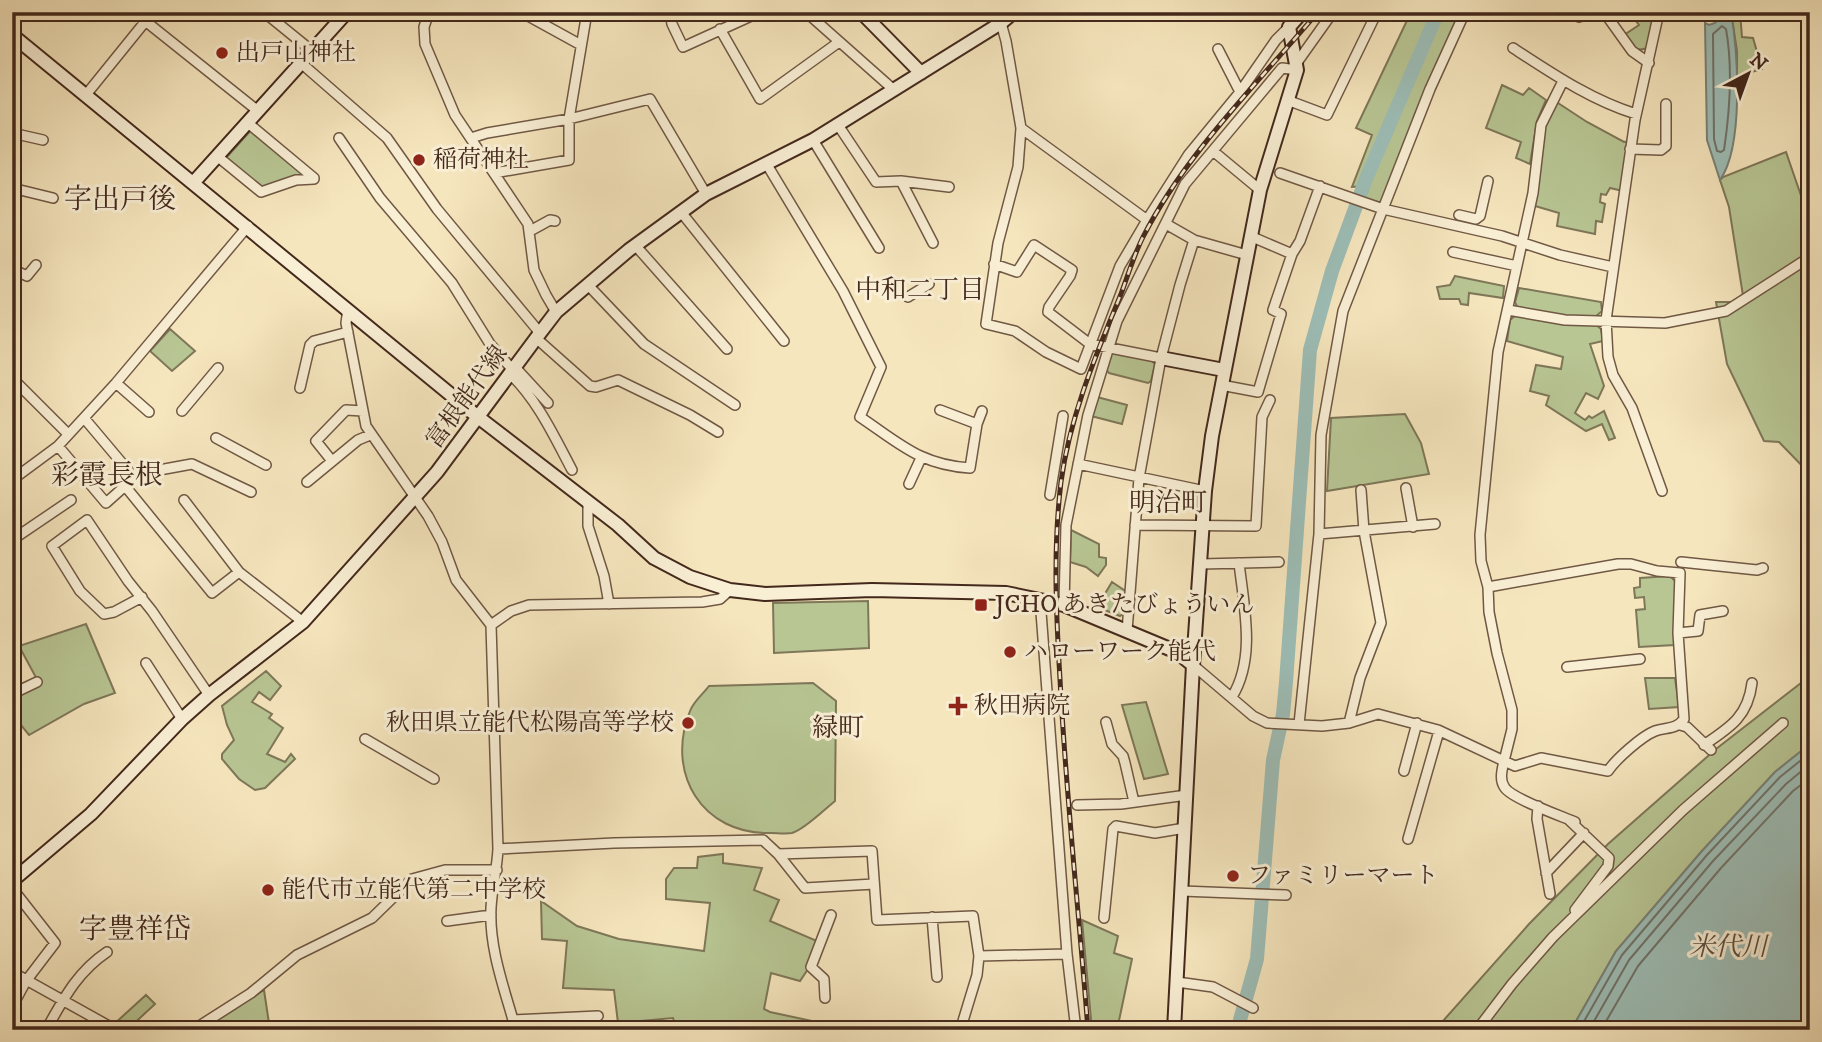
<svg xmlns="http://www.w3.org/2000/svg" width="1822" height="1042" viewBox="0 0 1822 1042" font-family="'IM FELL DW Pica','Noto Serif JP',serif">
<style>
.green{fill:#b8c694;stroke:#7e7758;stroke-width:2}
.water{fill:#9dbeb7;stroke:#798279;stroke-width:2}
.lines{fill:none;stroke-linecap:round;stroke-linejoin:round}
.shore{stroke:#70736a;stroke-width:2}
.river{stroke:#9dbeb7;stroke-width:14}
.street-casing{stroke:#705844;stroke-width:12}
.secondary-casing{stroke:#43281c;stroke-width:16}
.street{stroke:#f9efd5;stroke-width:9}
.secondary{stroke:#f9efd5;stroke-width:12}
.rail-casing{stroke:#43281c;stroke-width:5}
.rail{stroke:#f9efd5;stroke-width:2.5;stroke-dasharray:8;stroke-linecap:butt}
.poi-dot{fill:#8f2418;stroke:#f9efd5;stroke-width:2.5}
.labels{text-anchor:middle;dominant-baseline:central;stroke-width:6;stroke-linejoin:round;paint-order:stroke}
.poi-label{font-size:24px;fill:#43281c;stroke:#f9efd5;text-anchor:start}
.street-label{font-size:24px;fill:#43281c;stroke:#f9efd5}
.neighbourhood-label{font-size:26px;fill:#43281c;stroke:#f9efd5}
.water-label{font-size:26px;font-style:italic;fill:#5a4e43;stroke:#f9efd5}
.quarter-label{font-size:28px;fill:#43281c;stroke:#f9efd5}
</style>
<rect width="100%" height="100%" fill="#f6e6be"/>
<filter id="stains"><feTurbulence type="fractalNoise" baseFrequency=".00286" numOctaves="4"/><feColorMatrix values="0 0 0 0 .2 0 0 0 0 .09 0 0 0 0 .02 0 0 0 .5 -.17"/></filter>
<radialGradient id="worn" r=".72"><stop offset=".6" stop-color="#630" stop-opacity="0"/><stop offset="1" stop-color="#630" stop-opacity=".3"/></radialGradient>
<path class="green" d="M1411 12H1463L1416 112 1382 203 1362 198 1367 186 1352 187 1372 135 1356 128Z
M1629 12H1654L1647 48C1634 53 1631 45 1624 35L1639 25Z
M1731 12H1740L1742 37 1753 38 1762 69 1737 76V51Z
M1502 85 1523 95 1529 88 1546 100 1537 121 1530 164 1516 158 1521 142 1486 128Z
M1555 101 1587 122 1624 142 1630 141 1623 191 1610 188 1606 195 1601 194 1600 202 1605 204 1602 222 1596 221 1595 234 1557 226 1559 213 1535 206 1545 123Z
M252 129 309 175 261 190 225 159Z
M1786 152 1807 213 1810 214V474L1779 442 1764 441 1727 364 1716 302H1744L1729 207 1720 180 1723 177Z
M1455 276 1504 286 1503 298 1469 293 1468 305 1461 304 1459 299H1440L1437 287 1450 285Z
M1519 288 1601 302 1602 311 1595 317 1566 316 1518 309 1515 302Z
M1516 315 1555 323 1595 324 1601 329 1603 341 1590 344 1604 386 1598 399 1586 393 1575 413 1585 420 1589 416 1592 418 1604 411 1615 438 1609 440 1602 424 1586 431 1546 405 1549 396 1530 391 1536 365 1561 369 1563 357 1507 341 1510 320Z
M170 329 195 351 172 371 150 351Z
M1115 352 1152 361 1155 364 1151 381 1148 383 1109 373 1106 369 1110 355Z
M1097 397 1127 405 1122 424 1091 416Z
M1405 414 1421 443 1429 474 1327 491 1331 418Z
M1071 530 1099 544V557L1106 558V565L1098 576 1086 567 1070 562Z
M1670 576 1675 581V645L1639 647 1636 610 1645 609 1644 597 1635 598 1634 588 1640 587V578Z
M1112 582 1127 592 1124 613 1120 616 1097 607Z
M868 601 869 648 774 653 773 603Z
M86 624 115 693 84 704 29 735 12 714V696L39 683 19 646Z
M266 671 281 686 270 700 259 692 252 702 272 714 269 718 283 728 267 754 285 762 291 754 295 759 265 788 255 790 239 779 222 759V754L234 740 227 725 222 706Z
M1810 676V744L1775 772 1702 851 1616 951 1571 1030H1435L1529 924 1608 844 1716 749Z
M1645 678H1675L1679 707 1649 709Z
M813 683 836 701 835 801C825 809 804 830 792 833 786 834 777 833 771 833 702 835 665 773 690 711 693 702 703 694 709 686Z
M1146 702 1168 774 1144 779 1122 705Z
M723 854V863L762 868 754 890 779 900 770 921 817 941 808 969 800 981 771 973 764 1009 770 1012 835 1026 862 1025 861 1030H677L673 1018 618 1023 614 990 563 988 567 941 542 939 541 901 577 926 619 939 704 951 710 903 666 899V879L674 868H697L698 857Z
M1082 920 1118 936 1114 953 1132 959 1117 1030H1092Z
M264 990 270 1030H198Z
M146 995 155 1004 127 1030 113 1025Z"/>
<path class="water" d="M1724 12H1731C1738 53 1744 146 1720 180L1707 140 1705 23 1709 25 1715 23Z
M1810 744V1030H1571L1616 951 1702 851 1775 772Z"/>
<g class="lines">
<path class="shore" d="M1722 26 1726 29C1733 68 1730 110 1724 150L1721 152 1717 151 1714 139 1713 34Z
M1579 1030 1622 955 1707 855 1780 777 1810 753
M1589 1030 1629 960 1713 861 1786 784 1810 764
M1601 1030 1638 966 1721 868 1793 791 1810 778"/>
<path class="river" d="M1243 1030 1240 1020 1257 959 1273 760 1283 714 1286 682 1310 350 1332 271 1366 179 1438 12"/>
<defs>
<path id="street" d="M134 12 258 111
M264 12 312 51
M429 12 424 27 425 44 455 115 528 224 534 270 546 295 556 312
M521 12 581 45
M670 12 672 24 683 47 760 12
M806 12 894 90
M1604 12 1632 51 1649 63
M1659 12 1635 120 1606 320 1608 357 1613 375 1632 408 1662 491
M1579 17 1586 12
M1001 23 1006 41 1021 128 1018 167 998 243 986 324 1015 331 1046 352 1081 369 1120 266 1147 220 1021 128
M720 29 760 99 839 42
M1513 48C1553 74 1591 100 1636 114
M1218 49 1240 92
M301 63 387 138 437 209 540 333
M1296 64 1333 12
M85 96 153 12
M1287 100 1327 115 1377 12
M248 123 314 178
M838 125 876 182 901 181 949 187
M12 133 43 140
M339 138 380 198 452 283 490 344 512 369
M471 138 487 133 569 119 650 99 706 194
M813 140 879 248
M1630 149 1661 150 1666 146V104
M1213 151 1260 190
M217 156 261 192 296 180 314 179
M766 163 843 291 881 367 860 417C899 443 920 465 970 468L977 424 982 411
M494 173 569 160V119L587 12
M1280 173 1383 209 1502 236 1560 255 1613 267
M901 181 933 243
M12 188 53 198
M681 212 784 341
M1459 215 1476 219 1480 216 1488 181
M1147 220 1189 154 1240 92 1276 40 1289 27
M1166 224 1194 240 1247 255
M530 231 550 220 555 221
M1250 236 1292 254 1300 241 1320 186
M635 245 727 349
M1453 252 1517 266
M994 264 1017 272 1034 245 1072 270 1070 276 1049 307 1048 312 1090 344 1161 358
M12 269 27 276 36 265
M588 285 644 344 735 405
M908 297 929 284
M348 309 346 323 366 426 428 516 442 542 456 580 491 625 498 849C497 869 492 888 491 908 489 946 503 985 513 1020L511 1030
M1508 310 1565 320 1665 323 1726 311 1810 257
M536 338 590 386 596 387 618 380 690 415 718 432
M514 366 548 403
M509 373C537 399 554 436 572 470
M12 378 68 434
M116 383 149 412
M1221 385 1258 392 1281 314 1273 310 1292 254
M300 388 310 345 314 341 348 332
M940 410 977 424
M182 411 218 368
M216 438 266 465
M58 446 106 503 125 486 132 475 84 418
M332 461 316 441 346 410 363 411
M1078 464 1205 491
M132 475 192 464 251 492
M12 480 58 446 116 383 248 226
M307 482 358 440 370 435
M909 484 921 458
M125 486 212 593 239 572 303 622
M1406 488 1413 527
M1050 495 1063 416
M184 500 239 572
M588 502V526L604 576 609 604
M1135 525 1256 526 1262 417 1270 400
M1319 534 1435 524
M12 540 71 500
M1681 562 1757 570 1763 568
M1201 564 1279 562
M1618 564H1631L1657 571 1680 573 1678 633 1684 719C1676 730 1666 727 1655 731 1642 736 1616 759 1608 771L1541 758 1515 766 1504 761 1512 729V710L1497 653 1489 612 1488 587Z
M12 581 13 583
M1488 587 1481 561 1480 535 1498 352 1533 193 1541 125 1563 81
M142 597 114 612 104 614 80 591 52 546 87 520 128 581 152 611 209 695
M1040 599 1067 954 1076 1030
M1064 605 1066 525 1088 415 1117 321 1185 184 1282 68 1297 70
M491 625 511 611 529 605 702 602 720 599 730 590
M1127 631 1139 478 1161 358 1180 285 1194 240
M1678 633 1698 631 1700 615 1723 611
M146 663 182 719
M1193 665 1253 716 1267 723 1322 726 1349 723 1378 714 1438 730 1504 761C1502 770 1499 780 1505 788 1513 799 1561 816 1575 822
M1567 667 1640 659
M12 694 37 682
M1232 697C1256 658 1244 607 1239 563
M1106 722 1112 744 1123 756 1125 763 1134 802
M1349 723 1360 678 1381 623 1364 531 1361 490
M1299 724 1319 534 1321 435 1343 311 1430 89 1465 12
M1680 725 1687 727 1711 750
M365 739 434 779
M1704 745C1731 727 1748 716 1752 683
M1404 771 1417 723
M1077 805 1121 804 1187 795
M1538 806 1537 819 1550 894
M1569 820 1609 858 1608 866 1575 910
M1408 839 1439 731
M498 849 614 843 763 840 778 854 805 888 874 884
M778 854 872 851 877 920 973 916 979 956 977 975 963 1021
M1546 873 1584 833
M12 888 55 943 26 981 12 1007
M1182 891 1286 895
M932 917 937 977
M1104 918 1113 829 1116 826 1155 833 1185 828
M447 921 491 915
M979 956 1067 954
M12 972 116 1030
M1177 982 1213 987 1253 1008
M825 998 824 979 811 967 831 915
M513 1020 598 1016
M46 1030C63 1000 77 972 107 952
M89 1030 95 1019
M193 1030 251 993 297 955 372 918 412 879 445 870H497
M1477 1030 1512 984 1553 937 1683 810 1783 723"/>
<path id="secondary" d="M861 12 921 73
M12 35 478 417 618 525 654 558 690 577 730 590 765 594 872 590 1006 593 1064 605 1177 652 1193 665
M194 182 347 12
M1161 358 1224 370
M12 881 91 814 182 719 209 695 303 622 437 472 540 333 556 312 629 250 706 194 813 140 1001 23 1014 12
M1174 1030 1193 665 1205 491 1212 436 1260 190 1297 70 1289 27 1302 12"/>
</defs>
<use href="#street" class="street-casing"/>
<use href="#secondary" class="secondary-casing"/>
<use href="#street" class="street"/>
<use href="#secondary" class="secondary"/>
<defs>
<path id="rail" d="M1088 1030C1079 913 1066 796 1060 679 1056 613 1053 548 1061 482 1070 415 1096 355 1121 294 1128 275 1134 255 1143 237 1186 153 1257 84 1318 12"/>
</defs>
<use href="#rail" class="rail-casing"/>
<use href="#rail" class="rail"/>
</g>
<g class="poi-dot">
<circle cx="222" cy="53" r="7"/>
<circle cx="419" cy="160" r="7"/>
<rect x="974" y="598" width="14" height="14" rx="3.5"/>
<circle cx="1010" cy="652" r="7"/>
<path d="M954.5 695.5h7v7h7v7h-7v7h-7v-7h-7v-7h7z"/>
<circle cx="688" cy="723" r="7"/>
<circle cx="1233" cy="876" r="7"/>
<circle cx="268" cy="890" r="7"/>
</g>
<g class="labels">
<g class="poi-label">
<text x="236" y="53">出戸山神社</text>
<text x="433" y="160">稲荷神社</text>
<text x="995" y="605">JCHO あきたびょういん</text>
<text x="1024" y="652">ハローワーク能代</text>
<text x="974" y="706">秋田病院</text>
<text x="674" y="723" text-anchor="end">秋田県立能代松陽高等学校</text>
<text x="1247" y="876">ファミリーマート</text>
<text x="282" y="890">能代市立能代第二中学校</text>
</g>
<g class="street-label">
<text transform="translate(467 397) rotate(-54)">富根能代線</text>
</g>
<g class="neighbourhood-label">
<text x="920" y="290">中和二丁目</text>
<text x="1168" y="503">明治町</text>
<text x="838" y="728">緑町</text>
</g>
<g class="water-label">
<text x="1728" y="947">米代川</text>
</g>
<g class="quarter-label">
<text x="120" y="199">字出戸後</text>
<text x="107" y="475">彩霞長根</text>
<text x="135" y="929">字豊祥岱</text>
</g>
</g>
<rect width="1822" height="1042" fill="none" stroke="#f6e6be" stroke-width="42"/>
<rect x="14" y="14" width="1794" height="1014" fill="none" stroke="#43281c" stroke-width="3.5"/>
<rect x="21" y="21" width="1780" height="1000" fill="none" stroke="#43281c" stroke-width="2"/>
<g transform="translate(1748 74) rotate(41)" stroke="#f9efd5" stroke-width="5" paint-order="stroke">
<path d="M0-5L12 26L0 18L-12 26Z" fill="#43281c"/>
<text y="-10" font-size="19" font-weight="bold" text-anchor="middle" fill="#43281c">N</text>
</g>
<rect width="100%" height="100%" filter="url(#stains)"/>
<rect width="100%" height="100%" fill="url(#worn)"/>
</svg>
